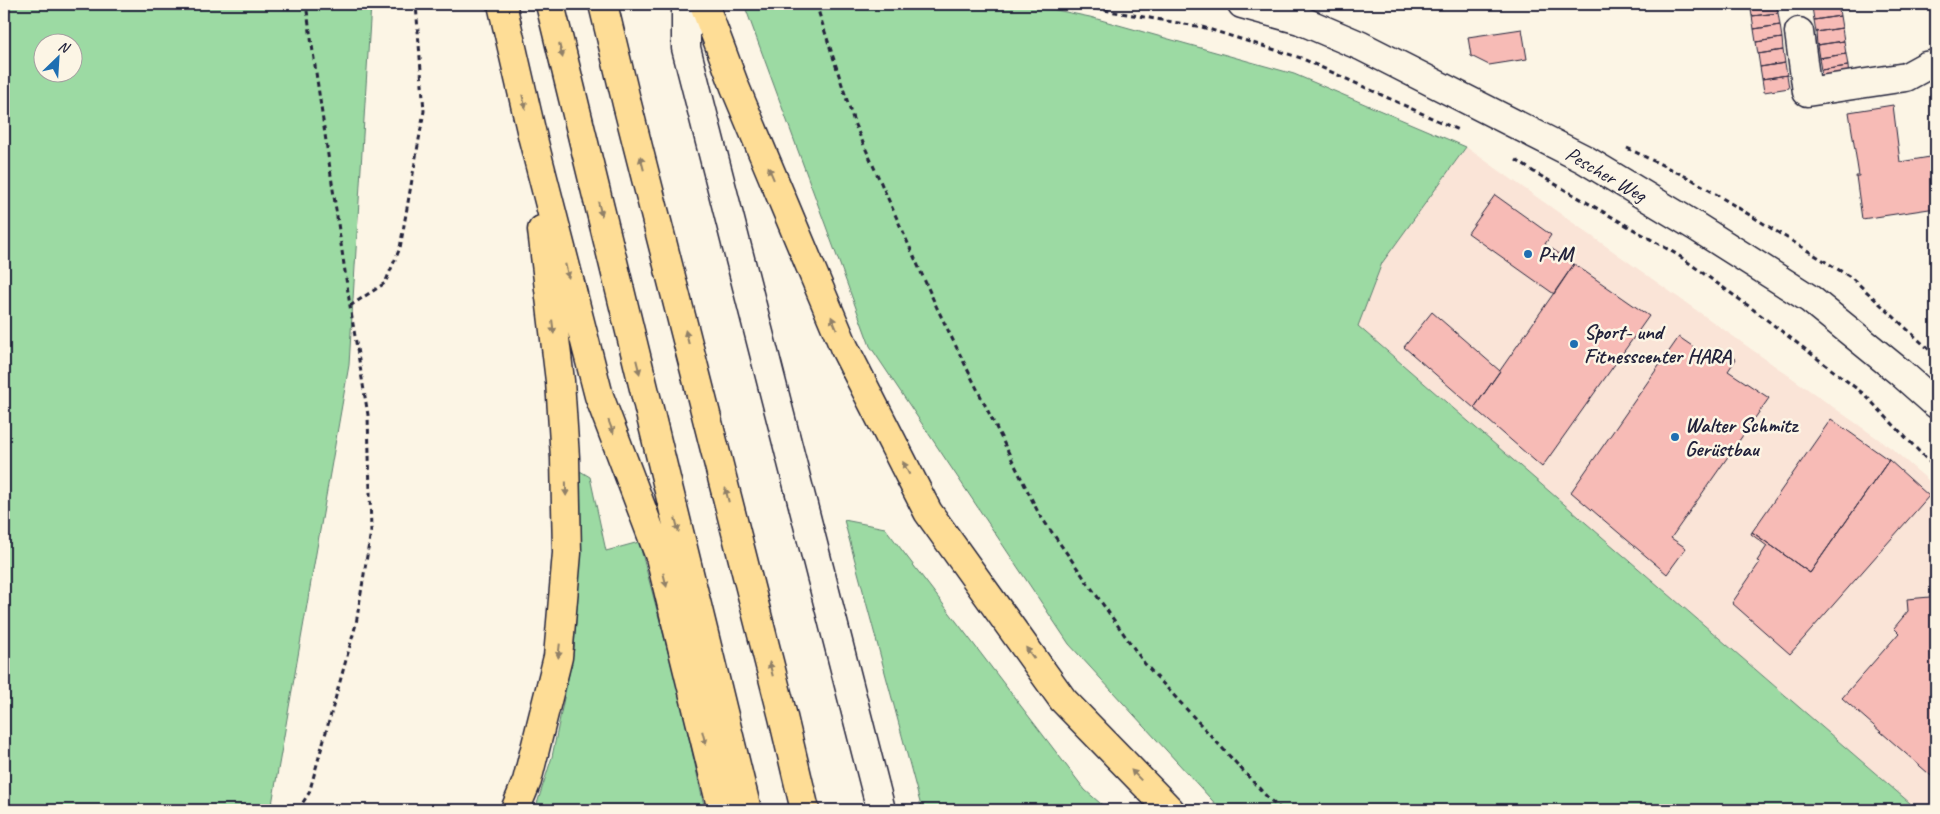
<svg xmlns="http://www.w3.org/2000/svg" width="1940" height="814" viewBox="0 0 1940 814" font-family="Caveat,sans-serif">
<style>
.built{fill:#fae4d7}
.green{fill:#9cdaa3;stroke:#5f7e6f;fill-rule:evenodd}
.building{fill:#f7bbb6;stroke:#22223b}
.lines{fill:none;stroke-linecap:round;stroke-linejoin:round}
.minor-casing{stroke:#22223b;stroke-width:31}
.highway-casing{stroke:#22223b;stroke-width:31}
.path{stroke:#22223b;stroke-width:3;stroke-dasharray:5 4;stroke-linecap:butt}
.minor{stroke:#fcf5e5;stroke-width:28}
.highway{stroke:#fedd96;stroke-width:28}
.oneway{fill:#908068}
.poi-dot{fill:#1f6fb2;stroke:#fcf5e5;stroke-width:2}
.labels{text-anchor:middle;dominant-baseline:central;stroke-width:5;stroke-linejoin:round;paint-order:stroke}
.street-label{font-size:21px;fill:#22223b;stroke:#fcf5e5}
.poi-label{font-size:21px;font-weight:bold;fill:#22223b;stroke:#fcf5e5;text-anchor:start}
</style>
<rect width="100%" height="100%" fill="#fcf5e5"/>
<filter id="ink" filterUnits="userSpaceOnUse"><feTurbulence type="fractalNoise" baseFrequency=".02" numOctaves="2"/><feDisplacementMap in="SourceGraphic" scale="10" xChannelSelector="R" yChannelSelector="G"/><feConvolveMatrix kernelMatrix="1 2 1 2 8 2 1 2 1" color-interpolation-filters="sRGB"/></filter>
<g filter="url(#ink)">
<path class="built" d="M1466 147 1891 448 1936 487V810H1918L1358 326 1382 263Z"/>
<path class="green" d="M4 4H371L349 365 271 810H4ZM42 42H72V72H42Z
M744 4H1027L1090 17 1294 74 1466 147 1382 263 1358 326 1918 810H1221L1069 644 870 346Z
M580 471 590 477 606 551 639 542 680 697 705 810H535L552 757 574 649 580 563Z
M844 520 885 528 1085 790 1108 810H922Z"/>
<path class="building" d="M1750 4H1776L1778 13 1752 16Z
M1838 4 1840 16 1814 20 1812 7Z
M1778 13 1780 25 1754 29 1752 16Z
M1840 16 1842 28 1816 32 1814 20Z
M1780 25 1782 38 1756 42 1754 29Z
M1842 28 1844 41 1817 45 1816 32Z
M1522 29 1527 59 1489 65 1471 56 1468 37Z
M1782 38 1783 50 1758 54 1756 42Z
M1844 41 1846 54 1819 58 1817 45Z
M1783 50 1785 63 1760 67 1758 54Z
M1846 54 1848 66 1821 70 1819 58Z
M1785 63 1787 75 1762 79 1760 67Z
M1848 66 1849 79 1823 83 1821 70Z
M1787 75 1789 88 1764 92 1762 79Z
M1893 105 1900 162 1936 156V208L1862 219 1856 176H1859L1849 112Z
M1495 195 1551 235 1545 244 1574 264 1554 294 1468 233Z
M1574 264 1649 316 1542 467 1474 408Z
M1432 312 1500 371 1474 408 1404 347Z
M1679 337 1711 359 1719 348 1736 359 1728 371 1769 398 1671 538 1686 548 1667 574 1571 492Z
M1831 419 1889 460 1810 573 1752 532Z
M1889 460 1929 496 1790 654 1732 603 1760 562 1757 561 1767 546 1751 534 1752 532 1810 573Z
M1936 590V780L1842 698 1899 633 1894 628 1908 611 1907 599 1930 597Z"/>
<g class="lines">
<defs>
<path id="minor" d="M686 4V48L881 810
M1242 4 1300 20 1361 46 1584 159 1695 226 1810 299 1901 373 1936 404
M1799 32 1807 92 1906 77 1926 66 1936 64"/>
<path id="highway" d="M502 4 533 139 599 396 660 557 722 810
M550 4 747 810
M603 4 627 104 783 717 805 810
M704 4 735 87 844 347 928 512 1063 700 1170 810
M515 810 527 781 558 657 567 553 565 458 560 381 542 230"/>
</defs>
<use href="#minor" class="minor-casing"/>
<use href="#highway" class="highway-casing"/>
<path class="path" d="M816 4 855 125 937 308 1039 514 1145 664 1269 799 1282 810
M1069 4 1202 27 1301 58 1458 130
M1627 148 1693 180 1852 278 1936 356
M1516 160 1534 172 1678 255 1750 307 1865 395 1936 469
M350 306 385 283 400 248 424 111 416 4
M298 810 309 793 356 624 371 531 368 415 350 306 306 4"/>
<use href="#minor" class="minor"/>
<use href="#highway" class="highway"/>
</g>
<defs><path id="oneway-solid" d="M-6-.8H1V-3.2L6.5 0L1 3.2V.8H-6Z" transform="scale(1.25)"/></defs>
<g class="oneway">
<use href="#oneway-solid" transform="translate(561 51) rotate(76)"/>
<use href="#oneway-solid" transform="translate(524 102) rotate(77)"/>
<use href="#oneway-solid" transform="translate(642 163) rotate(-104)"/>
<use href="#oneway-solid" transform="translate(771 173) rotate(-113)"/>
<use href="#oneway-solid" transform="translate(600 209) rotate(76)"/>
<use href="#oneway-solid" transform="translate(567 271) rotate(76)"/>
<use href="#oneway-solid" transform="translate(834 323) rotate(-113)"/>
<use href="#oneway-solid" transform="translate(553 327) rotate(83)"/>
<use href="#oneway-solid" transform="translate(687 337) rotate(-104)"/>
<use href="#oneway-solid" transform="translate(638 367) rotate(76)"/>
<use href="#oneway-solid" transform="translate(611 427) rotate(69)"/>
<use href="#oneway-solid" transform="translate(906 468) rotate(-117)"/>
<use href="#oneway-solid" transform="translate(566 489) rotate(89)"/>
<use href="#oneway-solid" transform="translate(727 495) rotate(-104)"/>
<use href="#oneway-solid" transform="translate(677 525) rotate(76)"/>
<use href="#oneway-solid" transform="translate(665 580) rotate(76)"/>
<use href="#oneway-solid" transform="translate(559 651) rotate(96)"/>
<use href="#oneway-solid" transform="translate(1030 653) rotate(-126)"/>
<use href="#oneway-solid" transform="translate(771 669) rotate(-104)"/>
<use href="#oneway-solid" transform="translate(704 738) rotate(76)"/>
<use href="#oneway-solid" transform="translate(1136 775) rotate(-134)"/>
</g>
</g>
<g class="poi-dot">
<circle cx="1528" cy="254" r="5"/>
<circle cx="1574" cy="344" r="5"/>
<circle cx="1675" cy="437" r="5"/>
</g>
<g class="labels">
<g class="street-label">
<text transform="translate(1606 174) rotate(30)">Pescher Weg</text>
</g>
<g class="poi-label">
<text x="1538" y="254">P+M</text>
<text x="1584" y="332">Sport- und<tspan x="1584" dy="24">Fitnesscenter HARA</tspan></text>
<text x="1685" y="425">Walter Schmitz<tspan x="1685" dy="24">Gerüstbau</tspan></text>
</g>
</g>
<rect width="1940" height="814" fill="none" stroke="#fcf5e5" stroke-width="20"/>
<rect x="10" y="10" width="1920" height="794" fill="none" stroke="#22223b" stroke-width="2" filter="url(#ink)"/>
<g transform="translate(58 58) rotate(25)"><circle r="24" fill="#fcf5e5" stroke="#a5a1a1"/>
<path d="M0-4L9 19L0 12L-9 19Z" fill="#1f6fb2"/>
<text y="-8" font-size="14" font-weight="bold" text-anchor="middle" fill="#22223b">N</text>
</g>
</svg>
